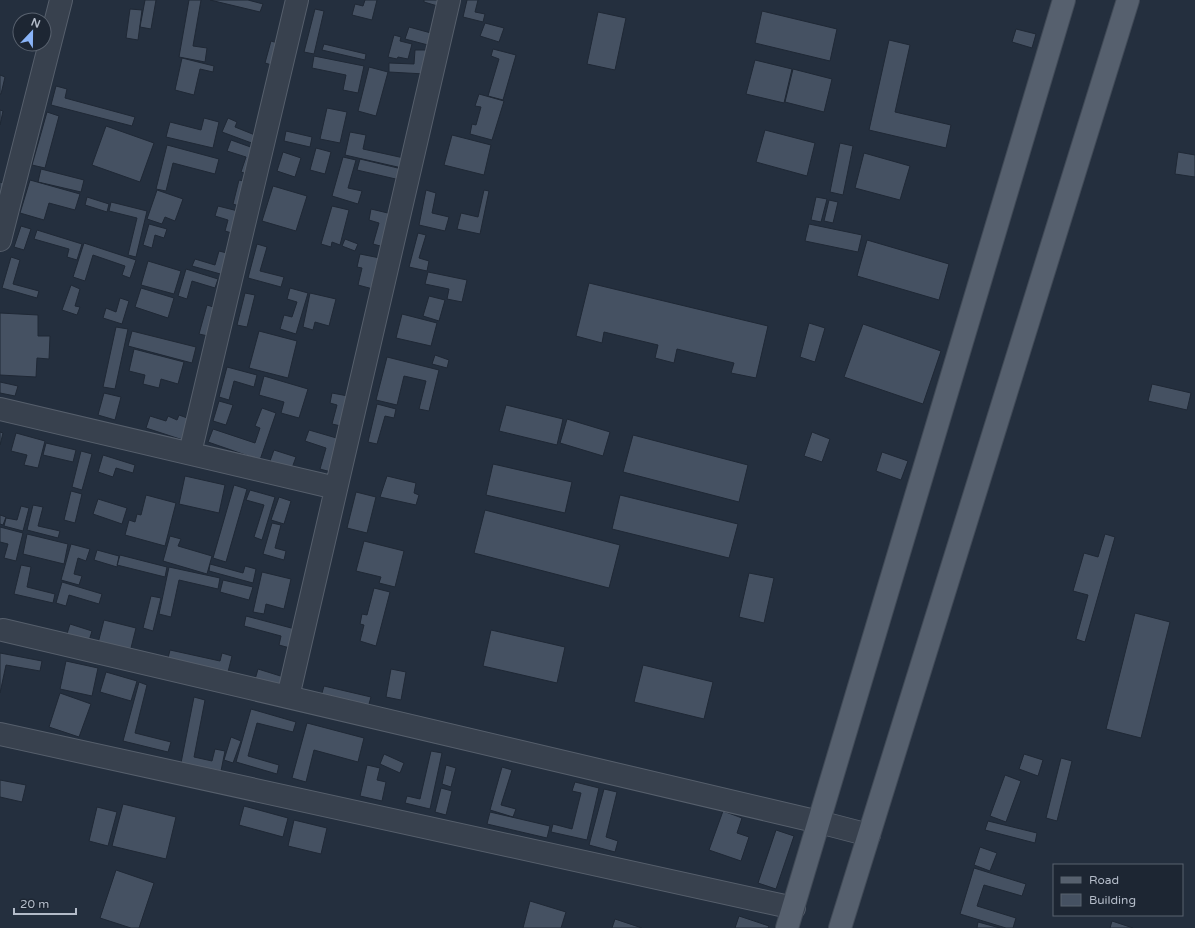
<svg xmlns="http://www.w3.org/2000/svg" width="1195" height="928" viewBox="0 0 1195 928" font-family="'Varela Round',sans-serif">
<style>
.building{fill:#455162;stroke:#1f2835}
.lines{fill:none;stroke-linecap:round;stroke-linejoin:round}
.street-casing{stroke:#565f6c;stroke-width:24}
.primary-casing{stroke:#414a57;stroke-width:24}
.street{stroke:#38414e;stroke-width:22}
.primary{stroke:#56606e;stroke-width:22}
</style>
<rect width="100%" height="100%" fill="#242f3e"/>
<path class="building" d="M145 0H156L151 29 140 27Z
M189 0H201L193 46 207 48 205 62 179 57Z
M210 0H248L263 4 260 12Z
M365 0H377L372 20 352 15 355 4 363 6Z
M424 0H443L441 7 424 2Z
M467 0H478L475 12 485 14 483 22 463 17Z
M130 9 142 10 138 40 126 38Z
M315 9 324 11 314 54 304 52Z
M762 11 837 29 830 61 755 43Z
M598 12 626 18 615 70 587 64Z
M485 23 504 28 499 42 480 36Z
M409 27 431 33 428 45 405 39Z
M1016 29 1036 34 1032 48 1012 42Z
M394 35 401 37 400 41 412 44 408 59 398 57 397 59 388 57Z
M889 40 910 45 895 112 951 125 946 148 869 130Z
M271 41 281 44 275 66 265 63Z
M324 44 366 54 365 60 322 50Z
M493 49 516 55 503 100 488 96 499 59 491 56Z
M415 50H426L425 74 389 72V63L414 64Z
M314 56 364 66 358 93 343 90 346 75 312 68Z
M182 58 214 66 213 72 200 69 194 95 175 90Z
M755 60 792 69 784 103 746 94Z
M369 67 388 72 376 116 358 111Z
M793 69 832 79 824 112 785 102Z
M0 75 5 77 1 94H0Z
M56 86 67 89 65 98 135 117 132 126 51 105Z
M479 94 504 101 492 140 470 134 472 124 476 125 481 107 475 106Z
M327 108 347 112 340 143 320 139Z
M0 110 3 111 0 125Z
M47 112 59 116 45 168 32 165Z
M204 118 219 122 213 148 166 137 170 122 201 130Z
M228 118 237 122 235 127 260 137 257 145 222 132Z
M106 126 154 143 140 182 92 165Z
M765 130 815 143 807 176 756 162Z
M286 131 312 137 310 147 284 141Z
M350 132 366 135 363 149 404 158 402 168 345 155Z
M452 135 491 145 484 175 444 165Z
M231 140 259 150 250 175 241 172 246 157 227 151Z
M840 143 853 146 843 195 830 192Z
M167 145 219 159 215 174 173 163 166 191 156 189Z
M316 148 331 152 325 174 310 170Z
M283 152 301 158 295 177 277 171Z
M1178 152 1195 155V177L1175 174Z
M864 153 910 166 900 200 855 188Z
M343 157 356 160 348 188 362 191 358 204 332 196Z
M360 159 402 169 400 180 357 170Z
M41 169 84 180 81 192 38 182Z
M30 180 80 194 75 210 49 203 44 220 20 213Z
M239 180 248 182 242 207 233 204Z
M0 182 5 184 0 201Z
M273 186 307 196 296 231 262 221Z
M157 190 183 199 175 221 165 217 162 224 147 219Z
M426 190 436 193 432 213 449 217 445 231 419 225Z
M484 190 489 191 480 234 457 229 461 213 478 217Z
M87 197 109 204 107 212 85 205Z
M816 197 827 199 821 222 811 220Z
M829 200 838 202 833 223 824 221Z
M111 202 147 211 136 257 128 255 137 218 109 211Z
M218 206 242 212 235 234 225 231 228 220 215 216Z
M332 206 349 210 340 245 332 242 331 247 321 244Z
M371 209 392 214 384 247 373 244 379 223 369 220Z
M149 224 167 229 164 238 155 235 152 248 143 245Z
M809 224 862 235 858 252 805 241Z
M21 226 31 229 24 250 14 247Z
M37 230 82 244 77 260 67 257 69 249 34 239Z
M418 233 426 235 419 258 429 261 427 271 409 267Z
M345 239 358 244 355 251 342 246Z
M867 240 949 264 939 300 857 276Z
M84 243 136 260 130 278 122 275 125 266 93 255 85 281 73 277Z
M257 244 267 247 260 271 284 277 281 287 248 278Z
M219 251 231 254 224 275 192 266 195 259 215 265Z
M360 254 380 258 373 289 358 285 362 268 357 267Z
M11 257 20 260 13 284 39 291 37 298 2 288Z
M148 261 181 271 174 294 141 285Z
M186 269 218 279 215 288 192 281 187 299 178 296Z
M428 272 467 280 462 302 447 299 449 289 425 284Z
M589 283 768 326 756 378 731 373 734 363 677 349 674 363 655 358 658 345 604 332 602 343 576 336Z
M71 285 80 289 75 306 80 307 77 315 62 310Z
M141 288 174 298 168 318 135 307Z
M290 288 308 293 296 334 280 329 284 315 292 317 297 302 287 299Z
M245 293 255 295 247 327 237 325Z
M310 293 336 299 329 326 315 322 313 330 303 327Z
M429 296 445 300 439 321 423 316Z
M120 298 129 301 122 324 103 318 106 308 116 312Z
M207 305 216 308 208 336 199 334Z
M0 313 38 315V336H50L49 359 37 358 36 377 0 375Z
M402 314 437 323 431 346 396 338Z
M809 323 825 328 815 362 800 357Z
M863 324 941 351 923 404 844 377Z
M116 327 128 329 115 389 103 387Z
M132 331 196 347 192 363 128 346Z
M259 331 297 341 288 378 249 368Z
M134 349 184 362 178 384 161 379 159 388 143 384 145 375 129 371Z
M435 355 449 360 447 368 432 364Z
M387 357 439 370 429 411 419 409 426 381 404 376 397 405 376 400Z
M227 367 257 375 254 387 234 381 229 400 219 397Z
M264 376 308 389 299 418 281 413 284 402 259 395Z
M0 382 18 386 15 396 0 393Z
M1152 384 1191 393 1187 410 1148 401Z
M104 393 121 397 115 420 98 415Z
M332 393 348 396 341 426 332 424 337 405 330 403Z
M219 401 233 405 226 425 213 421Z
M377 404 396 409 394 418 385 416 377 444 368 442Z
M506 405 563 419 557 445 499 431Z
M262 408 276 413 260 460 208 442 213 429 255 443 260 428 255 426Z
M179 415 190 419 183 440 146 428 150 416 166 421 168 416 177 420Z
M567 419 610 432 603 456 560 443Z
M309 430 340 439 331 472 320 469 326 448 305 441Z
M0 432 3 433 0 445Z
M812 432 830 439 822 462 804 456Z
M16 433 45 441 38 468 24 465 27 455 11 451Z
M633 435 748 465 739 502 623 472Z
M46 443 76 450 73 462 43 455Z
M274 450 296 457 292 468 270 461Z
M81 451 92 454 82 490 72 487Z
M882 452 908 461 901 480 876 471Z
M103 455 135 465 133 473 116 468 113 477 98 472Z
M493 464 572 482 565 513 486 495Z
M185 476 225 485 219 513 179 504Z
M387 476 416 483 414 493 419 495 416 505 380 497Z
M234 485 247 489 226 562 213 558Z
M250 490 275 497 262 540 254 537 264 505 246 500Z
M71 491 82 494 75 523 64 520Z
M356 492 376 497 367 533 347 528Z
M146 495 176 503 165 546 125 535 129 520 135 522 137 514 141 515Z
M620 495 738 524 729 558 612 529Z
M279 497 291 501 284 524 271 520Z
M98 499 127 508 122 524 93 514Z
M33 505 43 507 38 526 60 531 58 538 27 530Z
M21 506 29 508 23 531 4 526 6 518 17 520Z
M485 510 620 545 609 588 474 553Z
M0 515 6 517 3 525 0 524Z
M272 523 281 525 275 548 286 551 284 560 263 554Z
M0 527 23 533 16 561 4 558 8 544 0 542Z
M27 534 68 544 64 564 23 554Z
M1105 534 1115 537 1085 642 1076 639 1088 595 1073 591 1084 553 1098 557Z
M170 536 181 539 178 546 212 556 207 574 163 561Z
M364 541 404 551 395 587 379 583 381 577 356 571Z
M71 544 90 549 86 561 78 558 74 574 82 576 79 585 61 580Z
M97 550 119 556 117 567 94 560Z
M120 555 167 567 165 577 117 565Z
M210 564 243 573 245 566 256 569 253 583 209 571Z
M21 565 31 567 27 587 55 594 53 603 14 594Z
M169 567 220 578 218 589 179 580 171 617 159 614Z
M262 572 291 579 284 609 266 604 264 614 253 612Z
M749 573 774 578 764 623 739 617Z
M223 580 253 587 249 600 220 592Z
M62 582 102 594 99 604 69 595 66 606 56 603Z
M374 588 390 592 376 646 360 641 364 625 360 624 362 614 367 615Z
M151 596 161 598 153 631 143 628Z
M1135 613 1170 622 1141 738 1106 729Z
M246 616 295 629 290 648 279 645 281 636 244 626Z
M104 620 136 628 129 656 97 647Z
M70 624 92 631 88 644 66 637Z
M491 630 565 647 557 683 483 666Z
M170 650 220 661 222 653 232 656 227 676 167 662Z
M0 653 42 661 40 671 6 665 0 693Z
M66 661 98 668 92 696 60 689Z
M643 665 713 682 704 719 634 702Z
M258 669 287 678 283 691 254 683Z
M391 669 406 672 401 700 386 697Z
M106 672 137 681 131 701 100 692Z
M139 682 147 685 135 733 171 742 168 752 123 741Z
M324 686 371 697 367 711 320 700Z
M60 693 91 704 79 737 49 727Z
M194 697 205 700 194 757 212 761 215 749 225 751 221 771 181 763Z
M251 709 296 722 293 732 257 723 248 756 279 765 277 774 236 762Z
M307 723 364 738 358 762 314 750 306 782 292 778Z
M231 737 241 741 233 763 224 760Z
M431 751 442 753 430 809 405 803 407 796 420 799Z
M384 754 404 763 400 773 380 764Z
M1024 754 1043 760 1038 776 1019 769Z
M1061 758 1072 761 1057 821 1046 818Z
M367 765 380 768 377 780 386 782 382 801 360 796Z
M446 765 456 768 451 787 442 784Z
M502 767 512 770 501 805 516 809 513 817 490 810Z
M1005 775 1021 781 1006 822 990 816Z
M0 780 26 785 22 802 0 797Z
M575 782 599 788 587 840 551 832 553 824 572 829 581 793 572 791Z
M441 788 452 791 446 815 435 812Z
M604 789 617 792 606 837 618 841 615 852 589 845Z
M123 804 176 817 166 859 112 846Z
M244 806 288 818 283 837 239 825Z
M97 807 117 812 108 846 89 841Z
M723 811 742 818 737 833 749 837 741 861 709 850Z
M490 812 550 826 547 838 487 824Z
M294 820 327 828 321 854 288 846Z
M988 821 1037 833 1035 843 985 830Z
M776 830 794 836 776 889 758 883Z
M980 847 997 853 990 871 974 865Z
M974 868 1026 884 1022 896 984 885 977 906 1016 918 1013 928H1006L960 914Z
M116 870 154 883 139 928H131L100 918Z
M530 901 566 912 561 928H523Z
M739 916 769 926 768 928H735Z
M615 919 642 928H612Z
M1112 921 1133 928H1110Z
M978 922 1000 928H977Z"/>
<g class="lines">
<defs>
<path id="street" d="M0 240 61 0
M0 409 336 488
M190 453 297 0
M3 630 819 822 869 835
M288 697 449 0
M0 734 794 908"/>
<path id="primary" d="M787 928 1064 0
M840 928 1128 0"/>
</defs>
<use href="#street" class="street-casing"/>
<use href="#primary" class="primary-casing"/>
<use href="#street" class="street"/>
<use href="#primary" class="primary"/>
</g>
<rect x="1053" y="864" width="130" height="52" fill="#1d2633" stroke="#59626f"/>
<rect x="1061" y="877" width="20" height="6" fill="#56606e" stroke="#59626f"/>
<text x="1089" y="884" font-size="12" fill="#b4bcc9">Road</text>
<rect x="1061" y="894" width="20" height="12" fill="#455162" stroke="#59626f"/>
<text x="1089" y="904" font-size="12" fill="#b4bcc9">Building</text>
<g transform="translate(32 32) rotate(22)"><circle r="19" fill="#1d2633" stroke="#59626f"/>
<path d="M0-3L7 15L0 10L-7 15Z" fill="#8ab4f8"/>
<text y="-6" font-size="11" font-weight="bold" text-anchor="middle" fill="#b4bcc9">N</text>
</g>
<path d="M14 908v6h62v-6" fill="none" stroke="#b4bcc9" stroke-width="2"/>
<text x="20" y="908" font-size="12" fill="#b4bcc9" stroke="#1d2633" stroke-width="3" paint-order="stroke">20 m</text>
</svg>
